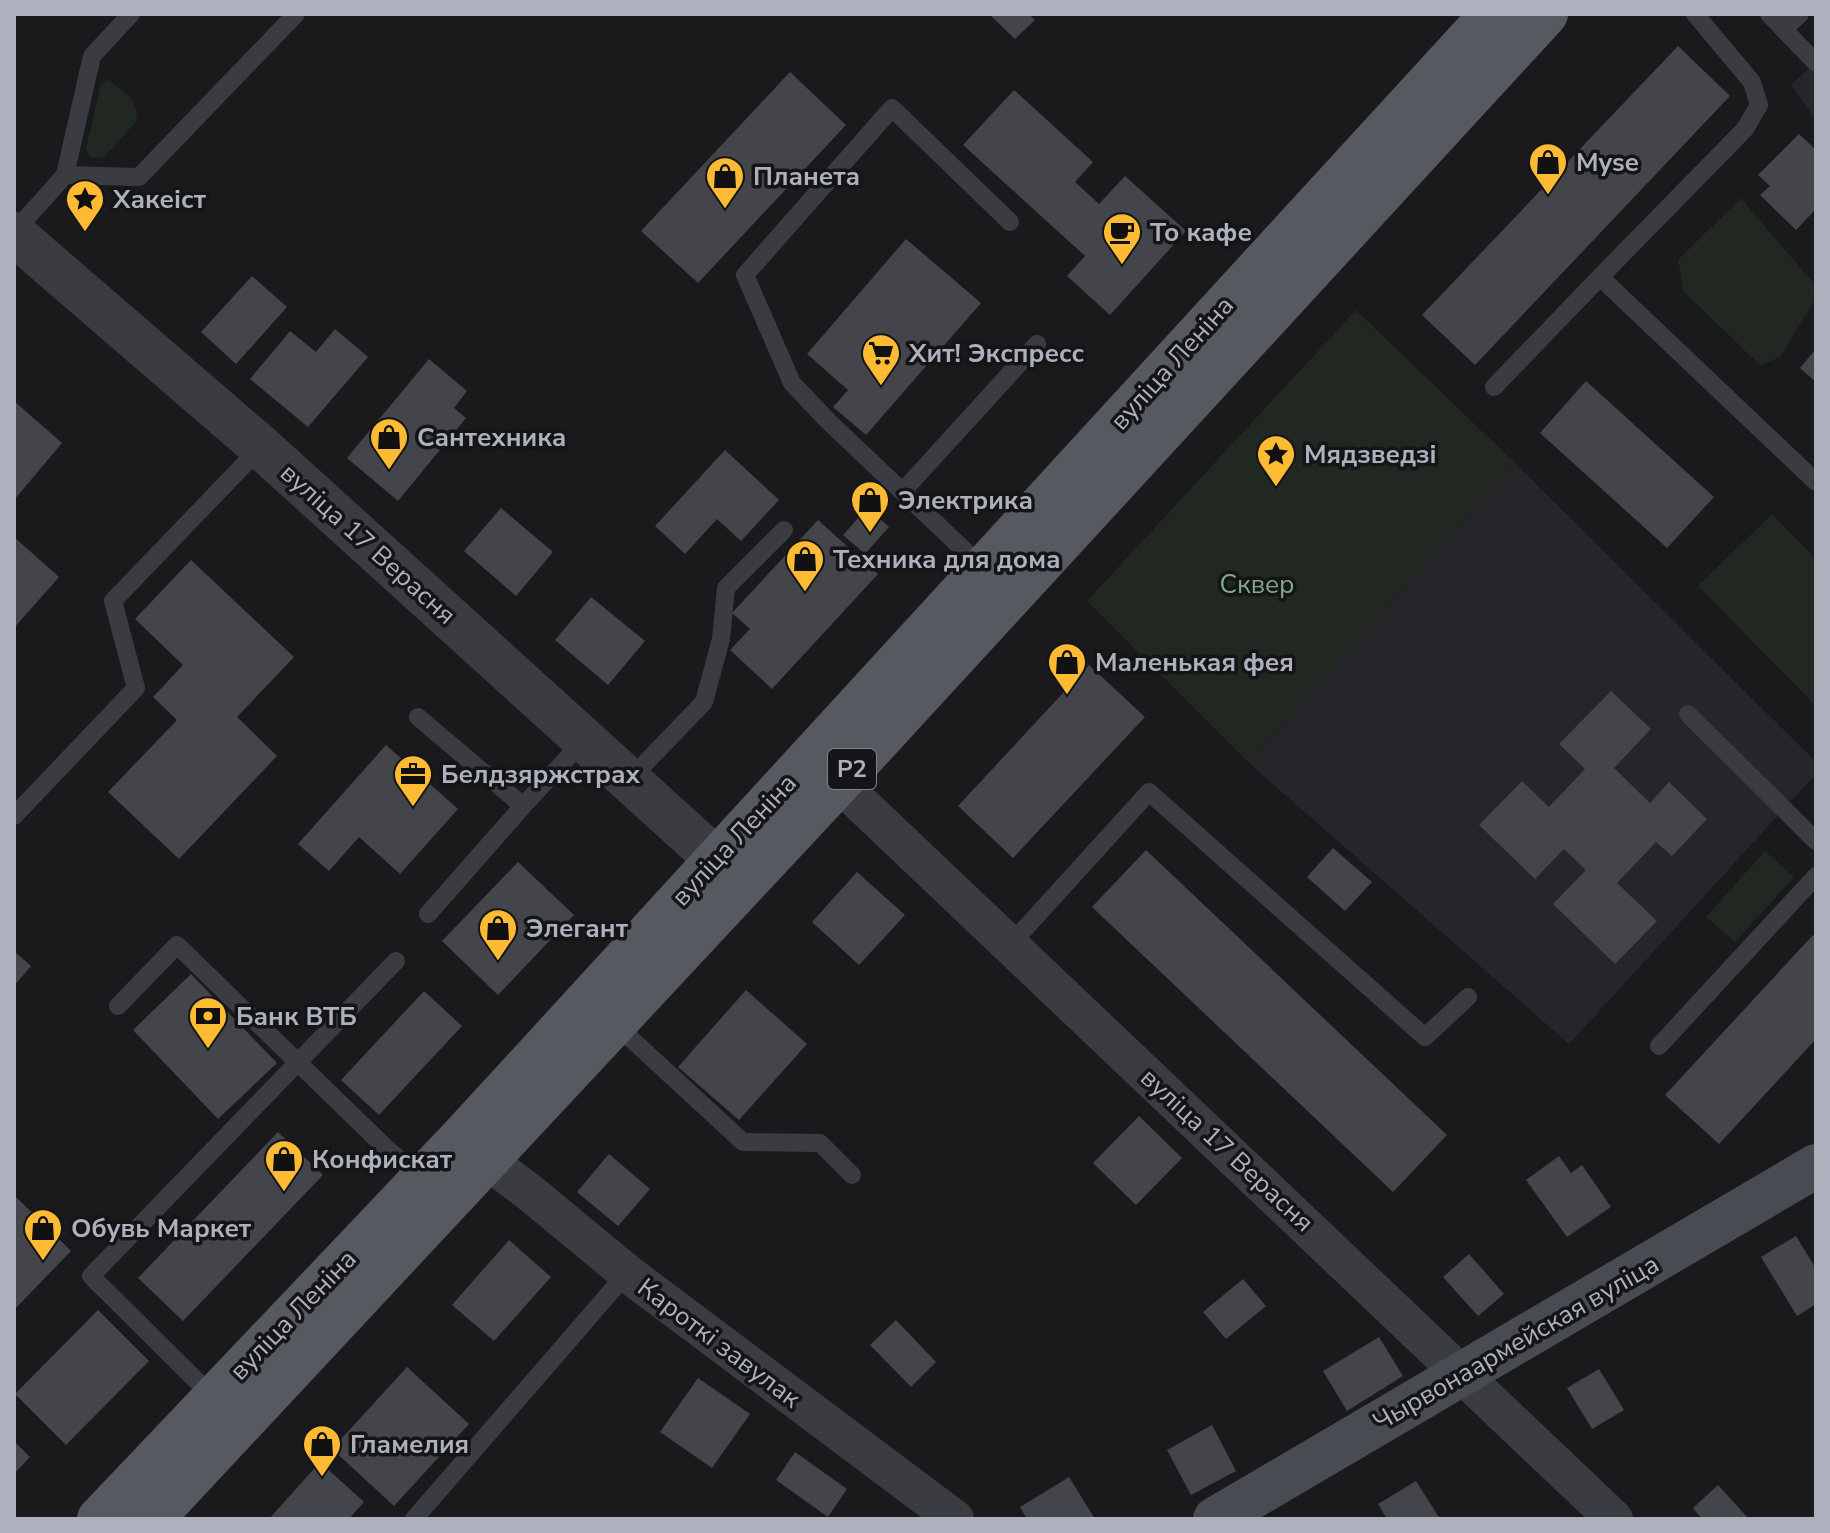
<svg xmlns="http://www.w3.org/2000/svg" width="1830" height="1533" viewBox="0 0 1830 1533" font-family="'Nunito Sans',sans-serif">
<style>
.built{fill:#26262a}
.green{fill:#202821}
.building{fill:#44454a}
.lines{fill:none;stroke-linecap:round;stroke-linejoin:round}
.service{stroke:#3b3c42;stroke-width:18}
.minor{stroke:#3b3c42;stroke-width:38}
.tertiary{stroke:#3b3c42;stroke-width:44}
.secondary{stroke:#494b52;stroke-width:44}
.primary{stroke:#575961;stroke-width:44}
.labels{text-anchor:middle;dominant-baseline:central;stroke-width:7;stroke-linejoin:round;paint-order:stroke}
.shield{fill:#151518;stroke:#7f828c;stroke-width:2}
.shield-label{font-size:24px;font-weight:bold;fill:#acb1bd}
.poi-label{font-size:26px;font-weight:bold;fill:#acb1bd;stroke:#151518;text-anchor:start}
.street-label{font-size:26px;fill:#acb1bd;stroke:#151518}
.park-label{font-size:26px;fill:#82a985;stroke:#151518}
</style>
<rect width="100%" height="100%" fill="#1a1a1d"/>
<path class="built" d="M1816 62V120L1791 85Z
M1515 463 1816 762V774L1569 1044 1249 763Z"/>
<path class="green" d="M108 80C126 93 137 97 137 121L103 158 90 157 86 149 101 84Z
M1741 198 1816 286V298L1780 357 1760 365 1684 292 1678 260Z
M1356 310 1515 463 1249 763 1087 601Z
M1772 514 1816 559V706L1698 586Z
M1765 851 1794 877 1735 942 1706 917Z"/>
<path class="building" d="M989 14H1029L1035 20 1015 39Z
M1678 46 1730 96 1475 365 1422 315Z
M790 72 846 125 698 283 641 231Z
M1014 90 1093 162 1075 182 1099 204 1125 176 1186 231 1110 315 1067 276 1085 256 963 145Z
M1799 134 1816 150V209L1796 230 1760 195 1770 186 1758 175Z
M906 239 981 303 866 435 833 407 848 390 807 354Z
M252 276 287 307 236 364 201 332Z
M335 329 368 357 308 427 250 379 290 331 316 352Z
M1816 349V382L1800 368Z
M429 359 467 391 454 408 466 418 398 501 347 458Z
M1586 381 1714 497 1667 548 1540 433Z
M14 401 62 443 14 500Z
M725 450 779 500 741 541 717 519 685 554 655 526Z
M501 508 553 552 516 596 464 551Z
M867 508 889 527 865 554 843 535Z
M818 520 878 574 772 689 730 650 750 629 732 613Z
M14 537 59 577 14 628Z
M191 560 294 657 237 717 277 756 179 859 108 792 177 720 153 697 183 665 135 619Z
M591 597 645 641 608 685 555 640Z
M1089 665 1145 717 1013 858 958 806Z
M1611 691 1651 729 1614 768 1650 803 1669 782 1707 819 1672 856 1656 842 1617 883 1657 921 1615 964 1553 904 1586 870 1564 849 1535 879 1479 825 1522 781 1549 807 1585 769 1559 744Z
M386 745 458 809 400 874 359 837 329 871 298 844Z
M1333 848 1372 882 1345 911 1307 877Z
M1146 850 1447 1135 1393 1192 1092 907Z
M518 862 574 915 498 995 442 941Z
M857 872 905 915 859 965 812 922Z
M1813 935 1816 938V1039L1719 1144 1665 1095Z
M14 951 31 966 14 986Z
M191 974 277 1063 218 1119 133 1030Z
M746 990 807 1044 739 1120 678 1067Z
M424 991 462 1026 379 1115 341 1080Z
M1139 1116 1182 1158 1136 1205 1093 1163Z
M278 1132 323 1175 183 1321 138 1278Z
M609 1154 650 1189 618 1226 577 1192Z
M1559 1156 1571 1173 1582 1165 1611 1207 1567 1237 1526 1180Z
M14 1195 71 1251 14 1310Z
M1796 1236 1816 1269V1304L1797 1316 1761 1257Z
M509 1240 551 1277 494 1341 452 1305Z
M1469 1254 1504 1294 1478 1316 1443 1277Z
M1243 1279 1266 1306 1226 1339 1203 1312Z
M98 1310 149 1361 66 1445 15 1394Z
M896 1320 936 1362 911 1387 870 1345Z
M1379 1337 1403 1376 1347 1411 1323 1371Z
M407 1367 469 1424 394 1506 332 1449Z
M1599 1369 1624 1410 1592 1429 1567 1388Z
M698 1378 750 1414 712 1468 660 1432Z
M1212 1425 1236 1471 1191 1495 1167 1450Z
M14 1441 30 1457 14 1474Z
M795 1452 847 1489 828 1517 776 1480Z
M320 1462 364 1502 349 1519H269Z
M1069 1477 1095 1519H1027L1020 1507Z
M1416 1481 1440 1519H1387L1378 1504Z
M1718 1485 1749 1519H1702L1693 1508Z"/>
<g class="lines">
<path class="service" d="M1695 14 1752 82 1759 105 1745 129 1600 277 1816 482
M1769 14 1816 63
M1784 29 1800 14
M65 175 139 177 296 14
M14 232 65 175 92 56 131 14
M1494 387 1600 277
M903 491 1037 344
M983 568 828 421 792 383 745 275 892 108 1010 222
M1688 714 1816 841
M418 717 523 806 584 740
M629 780 704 702 721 639 726 588 784 530
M14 816 136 688 113 601 261 447
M428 914 523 806
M1010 945 1149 792 1425 1037 1468 997
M118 1006 177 945 387 1149 423 1179
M615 1024 743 1142 820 1143 852 1175
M1659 1046 1816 876
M215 1399 91 1276 396 961
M414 1519 627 1273"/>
<path class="minor" d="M839 783 1614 1519
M488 1161 529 1192 627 1273 955 1519"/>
<path class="tertiary" d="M14 234 261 447 717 860"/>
<path class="secondary" d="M1215 1519 1816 1166"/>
<path class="primary" d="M99 1519 463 1136 1492 14
M152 1519 839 783 1546 14"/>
</g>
<defs>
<symbol id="shop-pin" viewBox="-11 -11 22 30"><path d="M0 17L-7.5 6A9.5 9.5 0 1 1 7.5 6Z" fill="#fcbb33" stroke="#151518"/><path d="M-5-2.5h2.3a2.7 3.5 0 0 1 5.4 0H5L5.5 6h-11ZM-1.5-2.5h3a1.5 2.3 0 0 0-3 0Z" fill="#111"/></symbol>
<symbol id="sight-pin" viewBox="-11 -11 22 30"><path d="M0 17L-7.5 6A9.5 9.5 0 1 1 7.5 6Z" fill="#fcbb33" stroke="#151518"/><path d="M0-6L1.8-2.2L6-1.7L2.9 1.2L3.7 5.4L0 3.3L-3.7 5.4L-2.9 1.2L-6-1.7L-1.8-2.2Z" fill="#111"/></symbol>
<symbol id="cafe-pin" viewBox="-11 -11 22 30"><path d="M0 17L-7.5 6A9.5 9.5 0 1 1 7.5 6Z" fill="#fcbb33" stroke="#151518"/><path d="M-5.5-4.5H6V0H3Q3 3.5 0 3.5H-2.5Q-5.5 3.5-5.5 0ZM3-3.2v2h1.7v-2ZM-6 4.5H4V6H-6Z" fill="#111"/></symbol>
<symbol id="supermarket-pin" viewBox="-11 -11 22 30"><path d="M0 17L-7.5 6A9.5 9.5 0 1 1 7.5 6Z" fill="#fcbb33" stroke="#151518"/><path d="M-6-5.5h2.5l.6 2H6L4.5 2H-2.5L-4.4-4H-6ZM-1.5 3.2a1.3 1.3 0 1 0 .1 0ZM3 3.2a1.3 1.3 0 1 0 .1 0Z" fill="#111"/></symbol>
<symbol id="office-pin" viewBox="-11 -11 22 30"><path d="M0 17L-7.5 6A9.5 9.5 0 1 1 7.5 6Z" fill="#fcbb33" stroke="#151518"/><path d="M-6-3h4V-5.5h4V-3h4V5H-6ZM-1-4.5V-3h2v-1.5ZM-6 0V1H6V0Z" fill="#111"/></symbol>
<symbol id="bank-pin" viewBox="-11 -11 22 30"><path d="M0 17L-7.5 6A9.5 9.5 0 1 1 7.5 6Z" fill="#fcbb33" stroke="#151518"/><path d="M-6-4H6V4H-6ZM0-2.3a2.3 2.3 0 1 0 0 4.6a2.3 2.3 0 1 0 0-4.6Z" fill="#111"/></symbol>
</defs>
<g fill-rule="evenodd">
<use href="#shop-pin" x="1526" y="140" width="44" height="60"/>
<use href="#shop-pin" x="703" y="154" width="44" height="60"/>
<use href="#sight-pin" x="63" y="177" width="44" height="60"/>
<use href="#cafe-pin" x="1100" y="210" width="44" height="60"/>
<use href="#supermarket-pin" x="859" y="331" width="44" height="60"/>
<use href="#shop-pin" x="367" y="415" width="44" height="60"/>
<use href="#sight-pin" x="1254" y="432" width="44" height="60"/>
<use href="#shop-pin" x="848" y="478" width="44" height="60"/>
<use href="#shop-pin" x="783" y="537" width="44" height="60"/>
<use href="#shop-pin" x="1045" y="640" width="44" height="60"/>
<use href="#office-pin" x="391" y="752" width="44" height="60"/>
<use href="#shop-pin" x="476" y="906" width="44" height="60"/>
<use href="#bank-pin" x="186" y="994" width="44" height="60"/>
<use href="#shop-pin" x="262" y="1137" width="44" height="60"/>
<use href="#shop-pin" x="21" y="1206" width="44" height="60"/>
<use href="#shop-pin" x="300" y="1422" width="44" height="60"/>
</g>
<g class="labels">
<rect class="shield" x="828" y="749" width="48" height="40" rx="6"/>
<g class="shield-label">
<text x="852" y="769">Р2</text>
</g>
<g class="poi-label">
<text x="1576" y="162">Myse</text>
<text x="753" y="176">Планета</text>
<text x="113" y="199">Хакеіст</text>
<text x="1150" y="232">То кафе</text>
<text x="909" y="353">Хит! Экспресс</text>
<text x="417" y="437">Сантехника</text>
<text x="1304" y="454">Мядзведзі</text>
<text x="898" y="500">Электрика</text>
<text x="833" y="559">Техника для дома</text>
<text x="1095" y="662">Маленькая фея</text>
<text x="441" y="774">Белдзяржстрах</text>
<text x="526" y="928">Элегант</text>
<text x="236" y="1016">Банк ВТБ</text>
<text x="312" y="1159">Конфискат</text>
<text x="71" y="1228">Обувь Маркет</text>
<text x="350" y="1444">Гламелия</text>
</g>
<g class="street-label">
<text transform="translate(1172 363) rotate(-48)">вуліца Леніна</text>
<text transform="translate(368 544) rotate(42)">вуліца 17 Верасня</text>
<text transform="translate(734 840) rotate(-47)">вуліца Леніна</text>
<text transform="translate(1227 1150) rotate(43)">вуліца 17 Верасня</text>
<text transform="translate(293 1315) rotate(-46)">вуліца Леніна</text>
<text transform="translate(719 1343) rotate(37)">Кароткі завулак</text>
<text transform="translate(1516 1343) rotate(-30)">Чырвонаармейская вуліца</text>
</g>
<g class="park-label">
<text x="1257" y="584">Сквер</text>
</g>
</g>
<rect width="1830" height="1533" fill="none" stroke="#acb1bd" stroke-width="32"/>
</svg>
